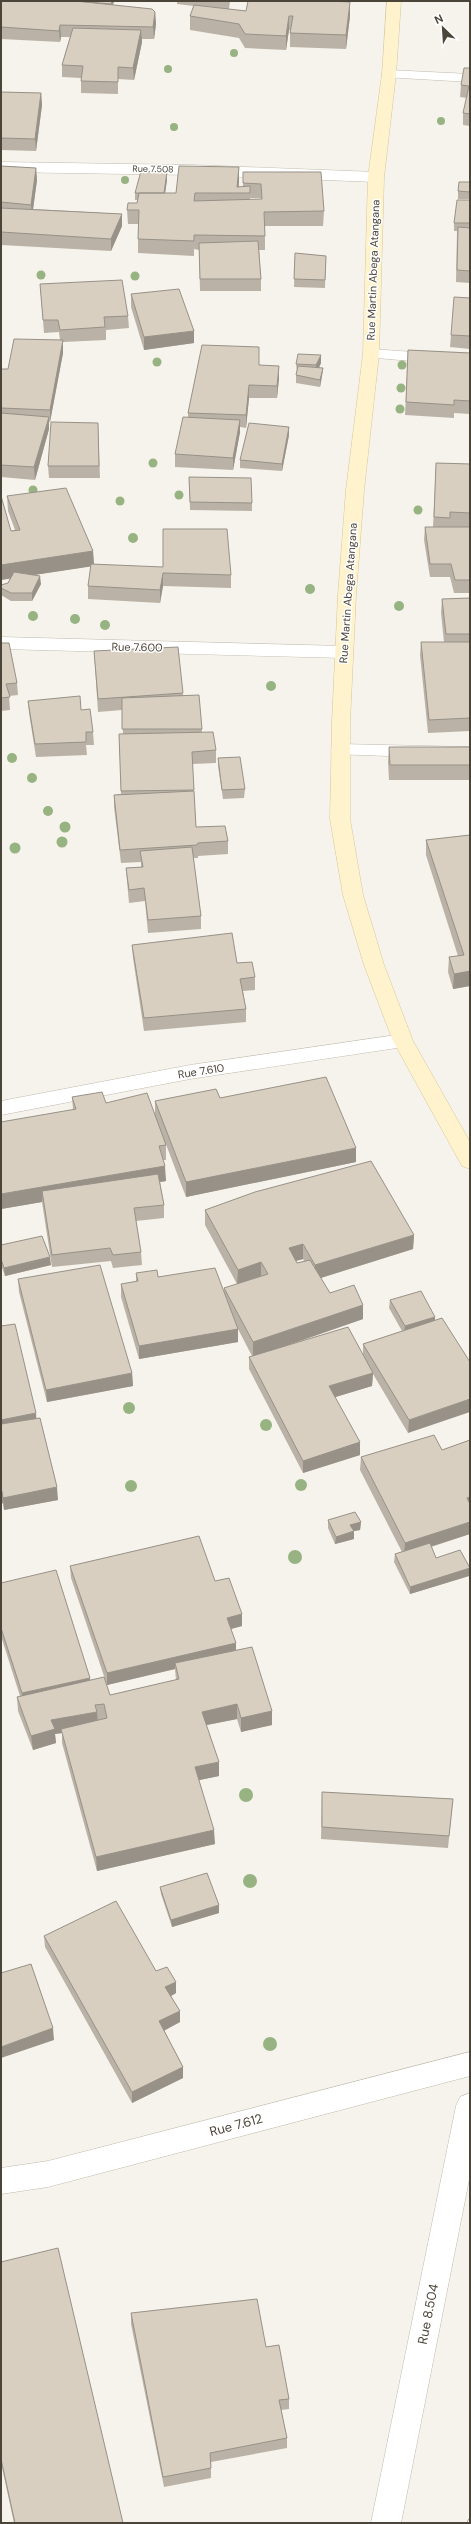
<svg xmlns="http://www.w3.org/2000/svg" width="471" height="2524" viewBox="0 0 471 2524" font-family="'DM Sans',sans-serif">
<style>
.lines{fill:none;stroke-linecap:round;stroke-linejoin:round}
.street-casing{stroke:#c2bbae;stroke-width:1}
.secondary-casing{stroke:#d6c79b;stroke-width:1}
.street{fill:#fff;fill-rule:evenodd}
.secondary{fill:#fff3cd;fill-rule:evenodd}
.rail-casing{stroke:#9a9a9a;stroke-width:5}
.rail{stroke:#fff;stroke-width:3.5;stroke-dasharray:11;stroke-linecap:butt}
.tree{fill:#97b381}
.wall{fill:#bab2a6;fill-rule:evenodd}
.shaded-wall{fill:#979187}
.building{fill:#d8cfc1;stroke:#979187}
.labels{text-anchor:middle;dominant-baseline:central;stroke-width:3;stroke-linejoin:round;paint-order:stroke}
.far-street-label{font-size:9px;fill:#4b4439;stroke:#fff}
.street-label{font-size:11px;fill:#4b4439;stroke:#fff}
.near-street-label{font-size:13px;fill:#4b4439;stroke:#fff}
</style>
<rect width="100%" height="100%" fill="#f6f3ec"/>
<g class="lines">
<defs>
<path id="street" d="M389 70 470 74V82L384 77 382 74Z
M1 162 193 165 376 172 384 177 376 182 193 175 1 172Z
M371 349 470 356V366L365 357 363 354 365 351Z
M1 637 344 646 350 648 353 652 350 656 344 658 1 649Z
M340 744 470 747V759L333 754 331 750 333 746Z
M403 1034 410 1036 413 1041 410 1046 190 1079 1 1115V1101L190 1065Z
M470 2052V2076L48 2187 1 2194V2168L48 2161Z
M470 2093V2175L401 2523H371L456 2106 460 2097Z"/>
<path id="secondary" d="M387 1H401L396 74 384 177 379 354 364 490 356 595 350 722V819L363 895 384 965 413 1041 470 1142V1169L462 1166 393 1041 364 965 343 895 330 819 332 722 338 595 346 490 363 354 368 177 382 74Z"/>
</defs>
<use href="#street" class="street-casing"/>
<use href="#secondary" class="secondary-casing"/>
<use href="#street" class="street"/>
<use href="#secondary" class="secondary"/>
<defs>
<path id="rail" d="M469 2523 470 2521"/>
</defs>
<use href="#rail" class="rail-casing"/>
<use href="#rail" class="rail"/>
</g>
<g class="tree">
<circle cx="234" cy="53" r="4"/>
<circle cx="168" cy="69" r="4"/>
<circle cx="441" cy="121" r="4"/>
<circle cx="174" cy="127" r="4"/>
<circle cx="125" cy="180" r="4"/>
<circle cx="41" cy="275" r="4.5"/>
<circle cx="135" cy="276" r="4.5"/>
<circle cx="157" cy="362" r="4.5"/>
<circle cx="402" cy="365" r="4.5"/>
<circle cx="401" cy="388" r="4.5"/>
<circle cx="400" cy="409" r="4.5"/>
<circle cx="153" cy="463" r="4.5"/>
<circle cx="33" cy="490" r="4.5"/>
<circle cx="179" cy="495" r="4.5"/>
<circle cx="120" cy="501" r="4.5"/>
<circle cx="418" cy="510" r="4.5"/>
<circle cx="133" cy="538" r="5"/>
<circle cx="310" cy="589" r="5"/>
<circle cx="399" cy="606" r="5"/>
<circle cx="33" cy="616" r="5"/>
<circle cx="75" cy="619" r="5"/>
<circle cx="105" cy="625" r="5"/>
<circle cx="271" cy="686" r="5"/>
<circle cx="12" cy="758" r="5"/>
<circle cx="32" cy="778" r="5"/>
<circle cx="48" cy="811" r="5"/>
<circle cx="65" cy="827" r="5.5"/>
<circle cx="62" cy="842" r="5.5"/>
<circle cx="15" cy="848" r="5.5"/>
<circle cx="129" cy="1408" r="6"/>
<circle cx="266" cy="1425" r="6"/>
<circle cx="301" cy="1485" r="6"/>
<circle cx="131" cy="1486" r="6"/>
<circle cx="295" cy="1557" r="7"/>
<circle cx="246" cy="1795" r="7"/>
<circle cx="250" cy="1881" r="7"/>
<circle cx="270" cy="2044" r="7"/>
</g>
<path class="wall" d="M1 1H114L113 5 155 12 156 24 154 39H142V42L134 80 118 79V94L81 93V78L62 77V65L70 37H61L60 42 1 39Z
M177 1H230L229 9 246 11 350 16 346 49 290 47V30H289L286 50 245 48 239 38 190 30V16L194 6 177 4Z
M470 68V126L463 125V113L467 98 460 97 461 85Z
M1 92 41 93 42 105 36 151 1 150Z
M1 166 36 168 37 180 33 209 122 214V226L111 251 1 245Z
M239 167V187H243V172L324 211 323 226H265V250H259L261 279V291H200L199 250 194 249V256L138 253V224H128L127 210 137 203 138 200H135V193L167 172V180L165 193H176ZM250 198H261V199L250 200Z
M470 182V199H458V191Z
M470 200V283L456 282 457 231H454V223Z
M295 253 326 256 325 288 294 287Z
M40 284 128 316 129 328 106 330V340L63 342V353L50 422H49V429L35 480 1 477V369H8L60 340 59 332 44 333Z
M131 294 194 343 144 350 131 307Z
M470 298V349L450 347 451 335Z
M408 350 470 353V414L454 413V418L405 415Z
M321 355V363L319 368H323L322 376 320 387 296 383V375L297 372 296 364Z
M259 365 279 378 277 398H249L246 428 240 427V432L233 470 175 467V454L188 417V413Z
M98 423 100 478H49L48 466Z
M289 427V435L282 471 240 468V460Z
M436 463 470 464V593H454L450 577H430L424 540 425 527H433Z
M189 477 252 503V511L190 510Z
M7 496 93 551 94 564 231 575V588L163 586 160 603 88 599V586L91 566 33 575 41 584 32 601H11L1 595V585L8 583 10 578 1 580 11 531 15 530 8 511Z
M470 598V731L428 733 420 655 421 642H444L441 613 442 599Z
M1 643 17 683 18 695 9 696 10 710 1 711Z
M94 651 183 693V696L202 729V733L216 750V763L192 764 196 827 228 841V854L198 856V858H193L201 916V929L148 933 145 901 129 903 127 881 126 868 141 867V862L121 863 114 807V795L121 794 119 734H123L122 710 98 712Z
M28 701 81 710 93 732 94 745H86L87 755 36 757 29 713Z
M389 747H470V780H389L388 761Z
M218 758 245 789 244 798 223 799 218 766Z
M470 835V986L453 989 448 972 449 957 458 956 426 855V840Z
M132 945 237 963 255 977V990L243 991 246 1009V1022L144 1031 133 958Z
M72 1097 106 1103 155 1115V1101L220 1098 356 1148V1162L186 1197 159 1126 166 1145V1160H163L166 1181 160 1182 164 1205V1218L136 1221 141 1252 142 1265 113 1268 111 1261 52 1267 42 1202 1 1209 73 1109Z
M205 1210 414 1235 413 1249 321 1278 330 1293 363 1305V1319L286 1346 363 1355V1344L402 1331 389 1308 390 1300 435 1317V1320L408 1433 373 1374 372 1386 335 1397 360 1455 303 1473 249 1369V1357L252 1356 238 1329V1342L139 1359 121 1297V1284L136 1282V1273L158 1277 224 1293V1288L237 1284 205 1225ZM303 1259 304 1261 297 1263 296 1261Z
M1 1245 51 1265 5 1276 1 1265Z
M18 1279 132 1373 133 1386 47 1402 19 1292Z
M1 1326 36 1418 58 1500 4 1510 3 1503 1 1504Z
M470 1440V1534L431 1547 436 1558 470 1568 469 1576 410 1594 394 1562 395 1554 402 1552 360 1470 361 1457 442 1450Z
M328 1520 361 1522 360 1530 354 1531V1539L335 1544 328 1528Z
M70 1566 215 1581 242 1614V1626L231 1629 236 1650 272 1711V1725L241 1732 237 1719 206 1725 219 1776 199 1780 215 1844 97 1871 62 1743V1733L55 1734 56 1743 33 1750 18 1711 17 1697 20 1696 1 1636V1583L90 1678V1681L110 1695 176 1680 175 1669 107 1685 71 1578Z
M322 1792 453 1799 448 1848 321 1839Z
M160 1887 219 1913 172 1927 161 1894Z
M44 1936 156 1971 176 1993 171 1996 180 2011V2022L164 2030 183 2067V2078L132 2103 45 1947Z
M1 2262 123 2523H14L1 2463Z
M131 2313 266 2347 289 2399V2409L281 2410 287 2438V2448L211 2462V2478L164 2487 131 2324Z"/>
<path class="shaded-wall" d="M112 1H114L111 12V4Z
M350 2V16L346 49V35Z
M155 12 156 24 154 39 153 27Z
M289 16V30L286 50V36Z
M60 25 61 37 60 42 59 31Z
M141 30 142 42 134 80 133 68Z
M41 93 42 105 36 151 35 139Z
M239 167V181L238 193 237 187Z
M36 168 37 180 32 217 31 205Z
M167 172V180L164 201V194Z
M122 214V226L111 251V239Z
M194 331V343L144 350V337Z
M63 340V353L50 422V410Z
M321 355V363L316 373V365Z
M279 366V378L277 398V386Z
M323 368 322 376 320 387V380Z
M249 385V398L246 428V415Z
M49 417V429L35 480 34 467Z
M240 420V432L233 470V458Z
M289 427V435L282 471V464Z
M93 551 94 566 1 580V565Z
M163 573V586L160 603V590Z
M40 576 41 584 32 601V593Z
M470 971V986L453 989 454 974Z
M356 1148V1162L186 1197V1182Z
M165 1166 166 1181 43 1202 42 1191V1202L1 1209V1194Z
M414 1235 413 1249 314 1280 315 1265Z
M303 1244V1259L288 1263 289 1248Z
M50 1257 51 1265 5 1276 4 1268Z
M261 1262V1277L237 1285 238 1270Z
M363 1305V1319L253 1357V1342Z
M435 1317V1325L404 1334 405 1326Z
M238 1329V1342L139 1359V1346Z
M132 1373 133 1386 47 1402 46 1390Z
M373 1373 372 1386 329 1399V1386Z
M470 1399V1412L408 1433 409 1420Z
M36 1413 37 1426 1 1433V1420Z
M360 1442V1455L303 1473V1461Z
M57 1487 58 1500 4 1510 3 1498Z
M1 1491H2L3 1503 1 1504Z
M470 1497V1509L467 1498Z
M361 1522 360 1530 354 1531V1539L335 1544 336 1537 350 1525Z
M470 1522V1534L404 1555 405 1543Z
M470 1568 469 1576 410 1594V1587Z
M242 1614V1626L227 1630V1618Z
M236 1643V1655L175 1663V1669L107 1685V1673Z
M90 1678 91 1690 23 1705 22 1693Z
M237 1704V1719L202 1726V1712Z
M272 1711V1725L241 1732V1718Z
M97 1712 98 1726 61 1729 62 1733 55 1734 56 1743 33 1750 31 1736 51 1720Z
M219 1762V1776L195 1781V1767Z
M214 1830 215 1844 97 1871 96 1857Z
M219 1905V1913L172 1927 171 1920Z
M176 1982V1993L166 1999 165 1987Z
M180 2011V2022L160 2033 159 2021Z
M53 2028 54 2040 1 2058V2047Z
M183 2067V2078L132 2103V2092Z"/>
<path class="building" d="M1 1H76L152 9 155 12 153 27 60 25 59 31 1 27Z
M76 1H112L111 4Z
M248 1H330L350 2 346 35 290 33 293 16H289L286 36 245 34 239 24 190 16 194 5 246 11Z
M73 28 141 30 133 68 118 67V82L81 81 83 66 62 65Z
M464 68H470V114L463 113 469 86 461 85Z
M1 92 41 93 35 139 1 138Z
M1 166 36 168 31 205 1 202Z
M179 166 239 167 237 187 250 186V193H195L194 201 262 199 261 184 243 183V172H321L324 211 264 212 265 236 194 235V241L138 239 139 210H127L128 203H137L139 193H176Z
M141 171 167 172 164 193H135Z
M459 182H470V192L458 191Z
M457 200H470V223H454Z
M1 208 122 214 111 239 1 232Z
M458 227 470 228V271L457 270Z
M258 241 261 279H200L199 243Z
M295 253 326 256 325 280 294 279Z
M122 280 128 316 104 317 105 327 60 330 58 320H43L40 284Z
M179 289 194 331 144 337 131 294Z
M454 297 470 298V336L451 335Z
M14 339 63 340 50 410 1 408V369H8Z
M202 345 259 347V365L279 366 277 386 249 385 246 415 188 413Z
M408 350 470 353V401L454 400V405L406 402Z
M298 354 321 355 316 365 296 364Z
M298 366 323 368 320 380 296 375Z
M1 413 49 417 34 467 1 465Z
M183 417 240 420 233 458 175 454Z
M51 422 98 423 99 466H48Z
M249 423 289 427 282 464 240 460Z
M436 463 470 464V513L450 512V518L434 517Z
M189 477 251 478 252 503 190 502Z
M66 488 93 551 1 565V496L11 531 20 530 7 496Z
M425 527H470V580H455L451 564H430Z
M163 529H227L231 575 163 573 160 590 88 586 91 564 163 567Z
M14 572 40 576 32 593H11L1 588V585L8 583Z
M470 598V634H446L442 599Z
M421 642H470V718L429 720Z
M1 643H9L17 683 6 684 10 697 1 698Z
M178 647 183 693 98 699 94 651Z
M199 695 202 729H122V698Z
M80 696 81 710 90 709 93 732H86V742L35 744 28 701Z
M213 732 216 750 192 752 194 790 121 791 119 734Z
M389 747H470V765H390Z
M240 757 245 789 222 790 218 758Z
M194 791 196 827 225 826 228 841 198 843 197 845 120 850 114 795Z
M470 835V971L454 974 449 957 464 955 426 840Z
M192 847 201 916 148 920 144 888 129 890 126 868 143 867 140 851Z
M232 933 237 963 252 962 255 977 240 979 246 1009 144 1018 132 945Z
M326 1077 356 1148 186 1182 155 1101 216 1089 220 1098Z
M102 1092 106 1103 147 1093 166 1145 159 1146 165 1166 1 1194V1122L76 1109 72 1097Z
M371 1161 414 1235 315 1265 303 1244 289 1248 297 1263 310 1260 330 1293 354 1285 363 1305 253 1342 224 1288 268 1274 261 1262 238 1270 205 1210 255 1192Z
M158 1174 164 1205 134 1208 141 1252 113 1255 110 1248 52 1255 42 1191Z
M42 1236 50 1257 4 1268 1 1259V1245Z
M100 1265 132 1373 46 1390 18 1279Z
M215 1268 238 1329 139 1346 121 1284 138 1281 136 1273 157 1270 158 1277Z
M421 1291 435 1317 405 1326 390 1300Z
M442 1318 470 1362V1399L409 1420 363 1344Z
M15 1324 36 1413 1 1420V1326Z
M348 1327 373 1373 329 1386 360 1442 303 1461 249 1357Z
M40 1418 57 1487 3 1498 2 1491H1V1424Z
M434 1435 442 1450 470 1440V1497L467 1498 470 1504V1522L405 1543 361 1457Z
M355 1512 361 1522 350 1525 354 1531 336 1537 328 1520Z
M199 1536 215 1581 229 1578 242 1614 227 1618 236 1643 107 1673 70 1566Z
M430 1543 436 1558 460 1550 470 1568 410 1587 395 1554Z
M56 1570 90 1678 22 1693 1 1628V1583Z
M252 1647 272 1711 241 1718 237 1704 202 1712 219 1762 195 1767 214 1830 96 1857 61 1729 107 1718 104 1704 95 1705 97 1712 51 1720 55 1729 31 1736 17 1697 104 1677 110 1695 179 1679 175 1663Z
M322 1792 453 1799 449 1836 322 1827Z
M207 1873 219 1905 171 1920 160 1887Z
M116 1901 156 1971 167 1967 176 1982 165 1987 180 2011 159 2021 183 2067 132 2092 44 1936Z
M31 1964 53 2028 1 2047V1973Z
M58 2248 123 2523H15L1 2459V2262Z
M257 2299 266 2347 279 2345 289 2399 279 2400 287 2438 210 2453 211 2468 163 2477 131 2313Z"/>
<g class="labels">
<g class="far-street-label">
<text transform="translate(153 169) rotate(1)">Rue 7.508</text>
</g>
<g class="street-label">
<text transform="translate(373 270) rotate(-88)">Rue Martin Abega Atangana</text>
<text transform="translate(348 593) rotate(-86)">Rue Martin Abega Atangana</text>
<text transform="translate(137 647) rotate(1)">Rue 7.600</text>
<text transform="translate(201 1071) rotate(-9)">Rue 7.610</text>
</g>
<g class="near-street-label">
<text transform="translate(236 2125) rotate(-15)">Rue 7.612</text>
<text transform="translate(428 2314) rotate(-79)">Rue 8.504</text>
</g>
</g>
<rect width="471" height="2524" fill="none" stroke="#4b4439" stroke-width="4"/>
<g transform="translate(443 28) rotate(335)" stroke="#ffffff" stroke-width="3" paint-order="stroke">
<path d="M0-3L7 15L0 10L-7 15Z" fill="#4b4439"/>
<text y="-6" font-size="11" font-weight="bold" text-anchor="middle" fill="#4b4439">N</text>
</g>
</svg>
